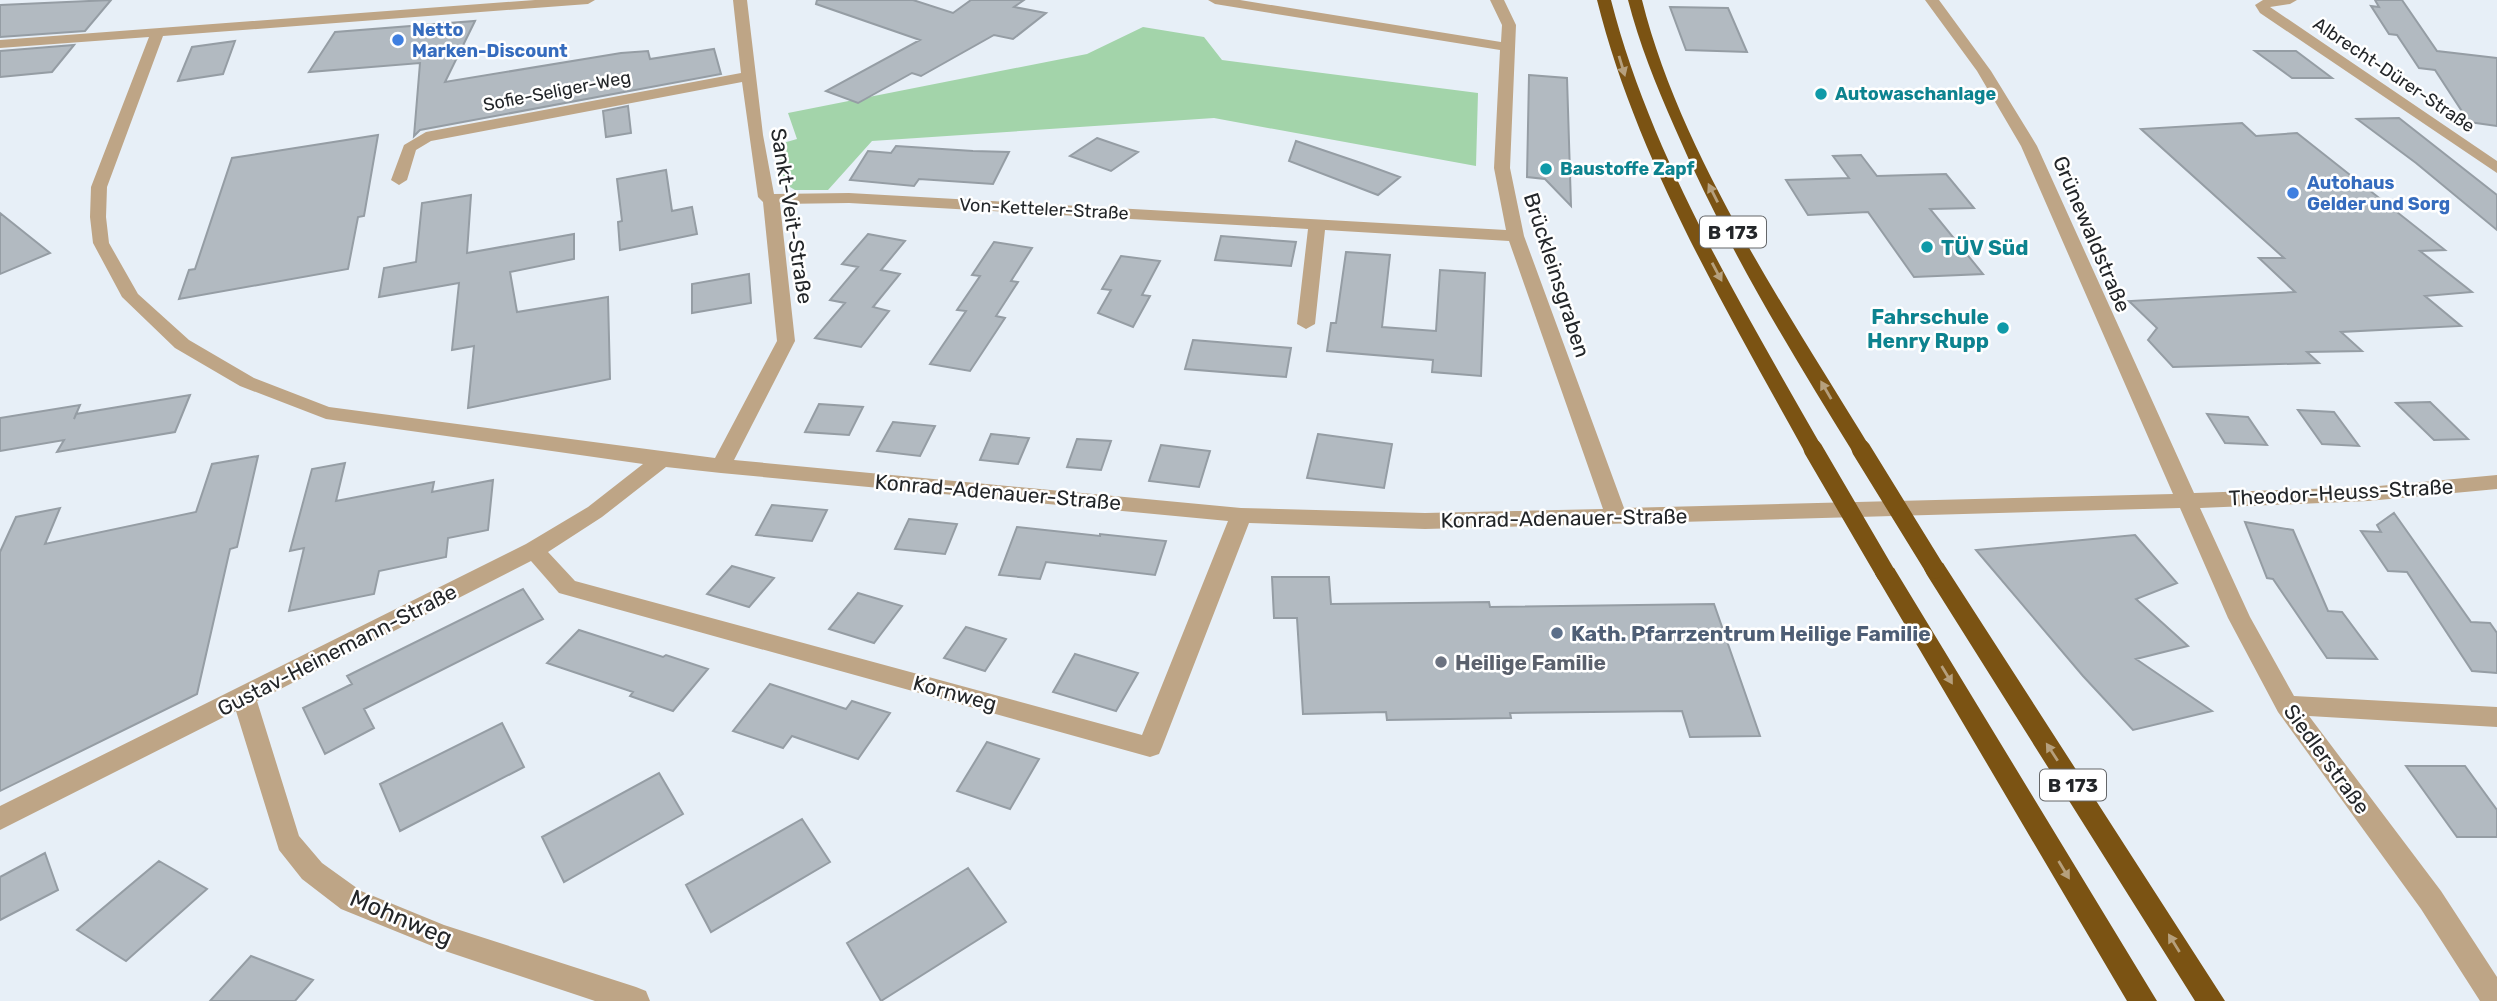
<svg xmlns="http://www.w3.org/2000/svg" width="2497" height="1001" viewBox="0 0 2497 1001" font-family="Rubik,sans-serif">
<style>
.green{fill:#a3d4aa}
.building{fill:#b2bac1;stroke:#959da4;stroke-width:2}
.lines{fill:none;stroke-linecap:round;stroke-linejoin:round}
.minor{fill:#bea586;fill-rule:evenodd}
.highway{fill:#7b5313;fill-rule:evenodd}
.highway-bridge{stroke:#7b5313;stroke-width:19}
.oneway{fill:#b6a07d}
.shop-dot{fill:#3f7fe0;stroke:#fff;stroke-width:2.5}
.culture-dot{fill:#0f9aa8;stroke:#fff;stroke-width:2.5}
.service-dot{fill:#5c6f8a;stroke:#fff;stroke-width:2.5}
.worship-dot{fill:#6b7280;stroke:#fff;stroke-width:2.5}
.labels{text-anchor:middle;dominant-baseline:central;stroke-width:5;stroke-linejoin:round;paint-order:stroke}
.far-shop-label{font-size:18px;font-weight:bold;fill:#366cbe;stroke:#fff;text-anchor:start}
.far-street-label{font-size:18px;fill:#232629;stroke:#fff}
.far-culture-label{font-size:18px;font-weight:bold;fill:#0d838f;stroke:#fff;text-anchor:start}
.shield{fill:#fff;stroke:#656769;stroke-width:2}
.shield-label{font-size:19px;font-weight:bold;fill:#232629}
.street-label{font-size:21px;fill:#232629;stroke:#fff}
.culture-label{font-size:21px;font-weight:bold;fill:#0d838f;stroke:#fff;text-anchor:start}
.service-label{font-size:21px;font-weight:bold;fill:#4e5e75;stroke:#fff;text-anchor:start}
.worship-label{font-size:21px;font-weight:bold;fill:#5b616d;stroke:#fff;text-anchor:start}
.near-street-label{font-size:24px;fill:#232629;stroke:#fff}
</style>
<rect width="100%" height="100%" fill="#e7eff7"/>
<path class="green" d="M1143 27 1204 37 1222 60 1478 93 1476 166 1214 118 872 141 828 190H795L785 184 776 145 797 139 788 113 1087 54Z"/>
<path class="building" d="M111 0 85 31 0 37V5Z
M817 0H913L953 13 971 0H1024L1014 7 1046 13 1013 39 994 35 921 76 912 73 858 103 826 91 920 40 816 4Z
M2375 0H2402L2437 51 2497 58V126L2469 122 2435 70 2419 68 2397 35 2389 34 2371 6 2379 7Z
M1670 7 1728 8 1747 52 1686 50Z
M475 21 445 82 621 53 648 51 650 59 714 49 721 74 420 130 414 136 420 63 309 72 335 32Z
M235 41 223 74 178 81 192 47Z
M74 45 52 72 0 77V51Z
M2255 51H2296L2332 78H2292Z
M1529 75 1567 78 1571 206 1545 179 1527 177Z
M628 106 631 133 606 137 603 111Z
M2399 118 2497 195V230L2416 163 2357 119Z
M2242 123 2256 136 2297 133 2445 250 2420 251 2472 292 2425 296 2461 326 2341 332 2362 351 2307 352 2319 363 2173 367 2148 340 2157 328 2129 301 2295 292 2259 258H2284L2141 129Z
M378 135 364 216 358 217 348 269 179 299 189 270 195 269 232 158Z
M1097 138 1138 152 1111 171 1070 156Z
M1296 141 1364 164 1400 177 1378 195 1289 161Z
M896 146 973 151 1009 152 993 184 919 179 914 186 850 180 868 151 891 153Z
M1861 155 1877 176 1946 174 1974 208 1930 209 1983 274 1914 277 1868 212 1808 215 1786 180 1849 178 1833 156Z
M666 170 672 211 692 207 697 234 620 250 618 222 622 221 617 179Z
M471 195 467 253 574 234V259L510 272 517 312 608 297 610 379 468 408 474 346 452 350 459 283 379 297 384 268 416 262 422 203Z
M0 213 50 253 0 274Z
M868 234 905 241 881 270 900 274 873 307 889 311 861 347 815 338 845 303 830 300 858 267 842 264Z
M1221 236 1296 242 1291 266 1215 260Z
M994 242 1032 248 1011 281 1018 282 996 316 1005 318 970 371 930 364 966 311 957 310 980 276 972 275Z
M1346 252 1390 255 1382 327 1436 331 1440 270 1485 273 1481 376 1432 372 1433 360 1327 351 1331 323H1336Z
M1121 256 1160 261 1142 295 1150 296 1133 327 1098 313 1111 290 1102 289Z
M749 274 751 303 692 313V284Z
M1193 340 1291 348 1286 377 1185 369Z
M190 395 175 432 57 452 64 440 0 451V418L80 405 74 419 76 414Z
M2430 402 2468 439 2434 440 2396 403Z
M819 404 863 407 849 435 805 432Z
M2298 410 2334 412 2359 446 2322 444Z
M2207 414 2248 417 2267 445 2225 443Z
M893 422 935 426 920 456 877 451Z
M991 434 1029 438 1018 464 980 460Z
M1318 434 1392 444 1384 488 1307 478Z
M1077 439 1111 441 1101 470 1067 467Z
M1161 445 1210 451 1199 487 1149 481Z
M258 456 237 547 230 549 197 694 0 791V552L16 517 60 508 45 544 196 512 212 464Z
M345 463 336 501 434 482 432 492 493 480 488 530 448 538 446 557 379 571 374 594 289 611 304 548 290 551 312 469Z
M772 505 827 510 812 541 756 535Z
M2394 513 2471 622 2490 623 2497 633V673L2472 671 2407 572 2388 571 2361 531 2381 532 2377 525Z
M909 519 957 524 945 554 895 549Z
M2245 522 2293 530 2328 611 2342 612 2377 659 2327 658 2273 579 2267 578Z
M1017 527 1100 536V534L1166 541 1155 575 1046 562 1040 579 999 575Z
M2135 535 2177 583 2136 599 2188 646 2136 659 2212 711 2133 730 2083 676 1976 550Z
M732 566 774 578 749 607 707 594Z
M1272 577H1329L1331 604 1489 602 1490 607 1714 604 1760 736 1690 737 1682 711 1510 713 1511 718 1387 720 1386 712 1303 714 1297 618H1274Z
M523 589 543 619 364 709 374 728 325 754 303 708 352 684 347 676Z
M858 593 902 606 874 643 829 629Z
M966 627 1006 639 985 671 944 658Z
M579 630 663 657 666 655 708 669 673 711 630 696 633 692 547 663Z
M1075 654 1138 673 1116 711 1053 692Z
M770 684 846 709 852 701 890 713 858 759 792 736 783 748 733 731Z
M502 723 524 767 400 831 380 784Z
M987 742 1039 759 1010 809 957 791Z
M2406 766H2465L2497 810V837H2457Z
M659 773 683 814 564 882 542 837Z
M802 819 830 862 711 932 686 885Z
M45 853 58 890 0 920V877Z
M159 861 207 889 126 961 77 930Z
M968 868 1006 922 881 1001 847 943Z
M251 956 313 980 295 1001H210Z"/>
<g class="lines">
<path class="minor" d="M535 0H595L588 4 163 36 107 187 106 217 109 243 138 294 189 340 254 378 329 407 715 458 777 341 763 202 758 197 742 82 431 141 416 150 407 180 399 185 391 180 404 145 426 132 741 73 733 0H747L763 135 774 194 849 193 1506 230 1494 168 1500 50 1215 4 1208 0H1240L1501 42 1502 25 1490 0H1504L1516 25 1510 168 1524 236 1624 508 2173 494 2021 146 1977 71 1925 0H1939L1991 71 2037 146 2194 493 2368 487 2497 475V489L2368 501 2200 508 2250 617 2294 696 2497 707V727L2309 716 2441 891 2497 977V1001H2480L2421 909 2278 712 2228 618 2180 508 1425 529 1249 523 1162 747 1159 754 1150 757 559 593 531 561 257 701 299 836 322 863 361 891 444 925 636 987 646 991 650 1001H595L442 950 341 909 302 879 279 850 236 711 0 830V806L526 544 588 507 643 464 326 419 240 386 175 348 122 297 93 243 90 217 91 187 149 37 0 48V40ZM849 203 1308 229 1297 324 1306 329 1315 324 1325 230 1509 241 1603 509 1425 513 1241 508 734 460 795 341 780 204ZM666 467 721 473 1228 521 1142 735 575 581 548 552 602 517Z
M2263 0H2297L2290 4 2270 7 2497 161V173L2260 13 2255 5Z"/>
<path class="highway" d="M1597 0H1611C1651 157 1743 308 1823 449L1820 454H1806L1803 449C1725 308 1636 157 1597 0Z
M1628 0H1642C1681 156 1788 312 1871 449L1868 454H1854C1788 348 1723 240 1674 126 1656 85 1639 43 1628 0Z
M1935 561 1943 563 2225 1001H2195L1927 575 1924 569 1927 563Z
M1886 566 1894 568 2157 1001H2127L1875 574 1878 568Z"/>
<path class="highway-bridge" d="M1813 449 1886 574
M1861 449 1935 569"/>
</g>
<defs><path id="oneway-solid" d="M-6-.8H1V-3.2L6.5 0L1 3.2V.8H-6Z" transform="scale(1.75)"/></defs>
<g class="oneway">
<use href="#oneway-solid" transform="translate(1622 66) rotate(73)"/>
<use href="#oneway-solid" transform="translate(1713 193) rotate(-117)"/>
<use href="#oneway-solid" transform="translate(1717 272) rotate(62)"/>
<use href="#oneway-solid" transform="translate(1826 390) rotate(-120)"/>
<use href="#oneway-solid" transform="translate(1947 675) rotate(59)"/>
<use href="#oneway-solid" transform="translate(2052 752) rotate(-123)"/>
<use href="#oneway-solid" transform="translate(2064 870) rotate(59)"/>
<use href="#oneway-solid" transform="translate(2174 943) rotate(-122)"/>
</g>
<g class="shop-dot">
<circle cx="398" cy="40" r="7"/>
<circle cx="2293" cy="193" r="7"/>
</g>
<g class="culture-dot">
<circle cx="1821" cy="94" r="7"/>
<circle cx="1546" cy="169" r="7"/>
<circle cx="1927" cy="247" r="7"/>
<circle cx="2003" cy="328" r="7"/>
</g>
<circle class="service-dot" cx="1557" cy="633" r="7"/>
<circle class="worship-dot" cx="1441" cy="662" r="7"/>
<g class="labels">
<g class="far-shop-label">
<text x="412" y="30">Netto<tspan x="412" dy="21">Marken-Discount</tspan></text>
<text x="2307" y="183">Autohaus<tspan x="2307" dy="21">Gelder und Sorg</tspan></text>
</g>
<g class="far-street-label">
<text transform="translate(2394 75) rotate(34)">Albrecht-Dürer-Straße</text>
<text transform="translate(557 91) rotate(-11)">Sofie-Seliger-Weg</text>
<text transform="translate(1044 209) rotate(3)">Von-Ketteler-Straße</text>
</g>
<g class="far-culture-label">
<text x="1835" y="94">Autowaschanlage</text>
<text x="1560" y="169">Baustoffe Zapf</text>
</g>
<g class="shield">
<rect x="1700" y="216.5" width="66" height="31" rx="5"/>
<rect x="2040" y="769.5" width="66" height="31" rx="5"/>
</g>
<g class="shield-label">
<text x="1733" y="232">B 173</text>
<text x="2073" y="785">B 173</text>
</g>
<g class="street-label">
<text transform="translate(792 216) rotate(81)">Sankt-Veit-Straße</text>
<text transform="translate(2092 234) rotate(67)">Grünewaldstraße</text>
<text transform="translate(1557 275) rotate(72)">Brückleinsgraben</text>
<text transform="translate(998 492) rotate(5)">Konrad-Adenauer-Straße</text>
<text transform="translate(2341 492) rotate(-3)">Theodor-Heuss-Straße</text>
<text transform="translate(1564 518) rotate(-1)">Konrad-Adenauer-Straße</text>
<text transform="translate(337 650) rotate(-27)">Gustav-Heinemann-Straße</text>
<text transform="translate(955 693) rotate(15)">Kornweg</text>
<text transform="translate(2327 759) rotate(54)">Siedlerstraße</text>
</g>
<g class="culture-label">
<text x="1941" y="247">TÜV Süd</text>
<text x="1989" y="316" text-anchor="end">Fahrschule<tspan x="1989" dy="24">Henry Rupp</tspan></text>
</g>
<g class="service-label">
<text x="1571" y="633">Kath. Pfarrzentrum Heilige Familie</text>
</g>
<g class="worship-label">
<text x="1455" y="662">Heilige Familie</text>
</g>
<g class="near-street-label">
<text transform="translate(401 918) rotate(23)">Mohnweg</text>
</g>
</g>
</svg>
